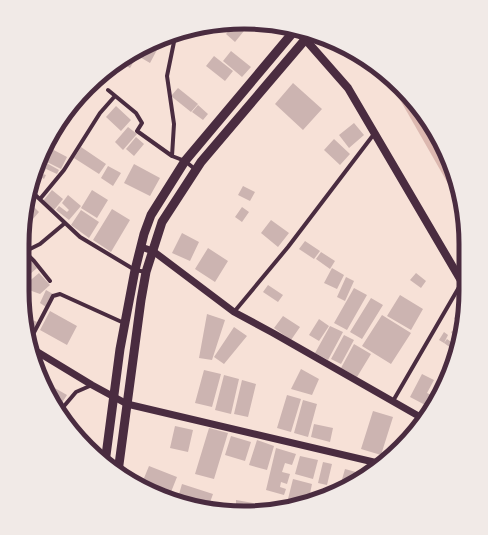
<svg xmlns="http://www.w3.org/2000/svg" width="488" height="535" viewBox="0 0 488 535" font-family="'DejaVu Sans',sans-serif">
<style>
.water{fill:#dcb8b0}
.building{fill:#ccb4b1}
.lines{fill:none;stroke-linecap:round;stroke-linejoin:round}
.minor{stroke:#4a2c40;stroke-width:4}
.tertiary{stroke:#4a2c40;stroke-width:7}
.secondary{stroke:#4a2c40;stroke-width:8}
.primary{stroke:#4a2c40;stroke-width:9}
.rim{fill:none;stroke:#4a2c40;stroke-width:5}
</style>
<rect width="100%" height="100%" fill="#f7e1d7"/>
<path class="water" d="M391 84 428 120 462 200V208Z"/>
<path class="building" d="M233 26H248L235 42 226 34Z
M154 45 158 48 150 63 138 56 140 51Z
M231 51 251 67 242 77 223 61Z
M134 54 137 56 130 68 120 62 121 59Z
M214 56 233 71 225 81 206 66Z
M293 83 322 109 303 130 275 104Z
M178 88 198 104 191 112 171 96Z
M198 105 208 114 203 120 192 112Z
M116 106 131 120 121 131 106 117Z
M354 123 364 135 349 148 339 135Z
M128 127 137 134 123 150 115 142Z
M136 137 144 144 134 156 126 149Z
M334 139 350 154 340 165 324 150Z
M48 147 67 157 61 169 43 160Z
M81 147 106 164 99 174 74 158Z
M43 161 59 170 57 174 46 169 43 174 46 175 44 179 37 175Z
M134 164 160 178 150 196 124 183Z
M108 166 121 173 113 186 101 178Z
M243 186 255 192 250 201 238 195Z
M52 190 63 199 54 210 43 201Z
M92 190 108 200 97 218 81 208Z
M68 195 81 206 69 220 56 210 59 206 67 212 69 210 62 203Z
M30 203 39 212 33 219 30 216 26 220V207Z
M242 207 249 212 242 222 235 217Z
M112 209 130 220 111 252 93 240Z
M81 210 99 222 89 238 71 225Z
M271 220 289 233 278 247 261 233Z
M182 233 199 242 190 261 172 253Z
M305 241 320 251 314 259 299 249Z
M208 248 228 261 215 282 195 269Z
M321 252 335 261 330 269 316 259Z
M32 262 37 268 29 275 26 272V267Z
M332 268 344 275 337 289 324 283Z
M39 273 50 285 40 294 29 290 26 287V284Z
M416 273 426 281 421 288 410 280Z
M346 277 354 281 345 301 337 297Z
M268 285 283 295 278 302 263 292Z
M354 288 367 295 347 330 334 323Z
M46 290 53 294 46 307 40 303Z
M400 295 423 309 411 330 387 316Z
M371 298 383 305 362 339 350 332Z
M50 311 77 326 67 345 40 330Z
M464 311V320L457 341 451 332 459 326 454 318Z
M207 314 225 320 212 360 199 358Z
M382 315 411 333 391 364 362 346Z
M283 316 300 327 291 340 274 328Z
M26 317 37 322 32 330 26 327Z
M319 319 329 326 319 341 309 335Z
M330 326 343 332 328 360 315 353Z
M234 327 247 336 224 364 214 357Z
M444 332 448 335 444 343 439 340Z
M344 335 354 340 341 364 331 359Z
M447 339 454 344 451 348 444 343Z
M354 344 371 354 357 377 341 368Z
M301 369 319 379 312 395 291 389Z
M204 370 221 374 212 407 195 403Z
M422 374 434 380 427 393 438 398 431 408 410 397Z
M224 375 239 379 231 414 215 410Z
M242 380 256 384 248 417 234 414Z
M53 387 67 395 58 409 48 395Z
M287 395 301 399 291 432 277 428Z
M303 400 317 404 308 437 294 433Z
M373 411 393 417 381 455 361 449Z
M314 424 333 428 330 442 311 437Z
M175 426 193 430 188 452 170 448Z
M209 428 228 433 214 479 195 474Z
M231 436 251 442 245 461 225 455Z
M257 440 274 446 267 470 249 465Z
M276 448 296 454 292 465 285 463 282 472 290 474 287 484 281 482 280 487 286 489 284 495 266 490Z
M300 456 318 460 313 479 295 474Z
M323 462 332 464 327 485 318 483Z
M149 466 177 477 169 497 142 483Z
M345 469 363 474V477L339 490Z
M293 479 312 484 308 503 288 499Z
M182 484 213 494 208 508 187 505 177 501Z
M236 500 264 505V511L244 513 236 512Z"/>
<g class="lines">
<path class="minor" d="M175 37 167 76 174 124 172 156 185 161 196 170
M108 90 136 113 142 123 137 131 172 156
M30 190 80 237 135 270 146 272
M40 199 64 170 100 113 115 96
M26 251 40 244 65 223
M26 253 34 261 50 281
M234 312 288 247 374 134
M29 342 53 296 60 294 124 323
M393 401 462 282
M59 412 76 392 92 385"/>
<path class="tertiary" d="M141 247 153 251 234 312 273 333 422 418
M31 348 92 385 127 404 382 464"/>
<path class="secondary" d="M294 29 305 39 348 88 463 284"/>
<path class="primary" d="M105 463 120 349 135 270 144 234 151 215 185 161 295 30
M118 472 141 300 146 272 162 222 201 162 309 35"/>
</g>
<path d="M0 0H488V535H0ZM244 29H244A215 215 0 0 1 459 244V291A215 215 0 0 1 244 506H244A215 215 0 0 1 29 291V244A215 215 0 0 1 244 29Z" fill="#f1eae7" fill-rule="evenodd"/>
<path class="rim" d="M244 29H244A215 215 0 0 1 459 244V291A215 215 0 0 1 244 506H244A215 215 0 0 1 29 291V244A215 215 0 0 1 244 29Z"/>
</svg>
